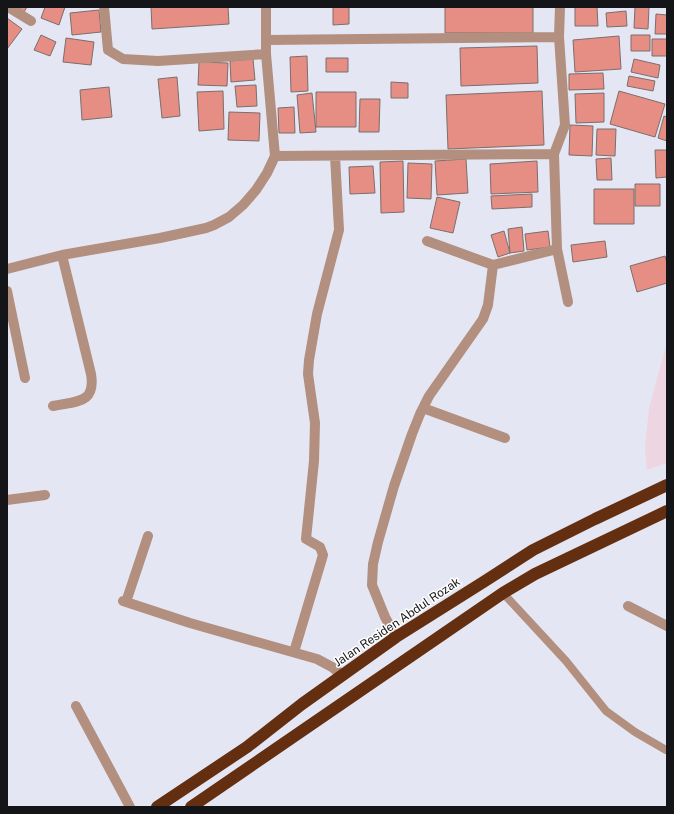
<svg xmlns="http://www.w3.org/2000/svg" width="674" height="814" viewBox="0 0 674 814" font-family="'Public Sans',sans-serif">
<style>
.commercial{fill:#edd6e2}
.building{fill:#e68d84;stroke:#7b6e6d}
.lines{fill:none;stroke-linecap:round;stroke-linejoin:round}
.lane{stroke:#b28f7e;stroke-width:8}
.street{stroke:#b28f7e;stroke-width:10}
.highway{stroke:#642e10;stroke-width:12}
.labels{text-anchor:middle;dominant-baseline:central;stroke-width:3;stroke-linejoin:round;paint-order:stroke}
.street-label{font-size:12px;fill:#141519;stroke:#fff}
</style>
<rect width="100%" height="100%" fill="#e4e7f3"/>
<path class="commercial" d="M667 342V463L647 470 645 447 649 408Z"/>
<path class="building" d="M17 7H27L24 12Z
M45 7H65L59 25 41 18Z
M151 7H228L229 24 152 29Z
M333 7H349V24L333 25Z
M445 7H533V33H445Z
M575 7H597L598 26H575Z
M635 7H649L648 29 634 28Z
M99 10 101 32 72 35 70 13Z
M626 11 627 26 607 27 606 13Z
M656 14 667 15V34H655Z
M7 18 22 29 7 49Z
M41 35 56 42 50 56 34 50Z
M631 35H650V51H631Z
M619 36 621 69 575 72 573 40Z
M66 38 94 42 91 65 63 62Z
M652 39H667V56H652Z
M537 46 538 83 461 86 460 48Z
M307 56 308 91 291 92 290 57Z
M326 58H348V72H326Z
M253 59 255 80 231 82 230 61Z
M634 59 660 65 658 78 631 72Z
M199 62 228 63 227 86 198 85Z
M603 73 604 89 569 90V74Z
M629 76 655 81 653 91 627 86Z
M177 77 180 116 162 118 158 79Z
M391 82 408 83V98H391Z
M256 85 257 106 237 107 235 86Z
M109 87 112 117 82 120 80 90Z
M223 91 224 129 199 131 197 92Z
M542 91 544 145 448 149 446 95Z
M619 91 665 104 655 137 610 124Z
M316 92H356V127H316Z
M312 93 316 132 300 133 297 95Z
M604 93V122L576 123 575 94Z
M360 99H380L379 132H359Z
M294 107 295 133H279L278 108Z
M229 112 260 113 259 141 228 140Z
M664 116 667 117V141L658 138Z
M570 125 593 126 592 156 569 155Z
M597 129H616L615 156 596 155Z
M655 150H667V177L656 178Z
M611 158 612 180H597L596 159Z
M466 159 468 193 437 195 435 161Z
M403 161 404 212 381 213 380 162Z
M537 161 538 192 491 194 490 164Z
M408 163 432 164 431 199 407 198Z
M373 166 375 193 350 194 349 167Z
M635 184H660V206H635Z
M594 189H634V224H594Z
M532 194V207L492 209 491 196Z
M437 197 460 202 453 233 430 228Z
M522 227 524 251 510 253 508 229Z
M504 231 510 253 498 257 491 235Z
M548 231 550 247 527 250 525 234Z
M605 241 607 257 573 262 571 245Z
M665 256 667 263V283L637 292 630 266Z"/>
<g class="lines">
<path class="lane" d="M503 593 566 661 606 711 635 732 666 750"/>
<path class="street" d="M8 7 31 21
M104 7 108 50 123 59 158 61 266 54
M560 7 559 37 565 125 554 154 557 249 568 302
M266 40 559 37
M275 156 554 154
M427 241 493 265
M7 269 62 255 160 238 206 228 214 225 229 217 243 205 256 190 267 173 275 156 266 54V7
M7 291 25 378
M53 406C76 401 96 404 91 374L62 255
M423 408 505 438
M7 500 45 495
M123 601 190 623 317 659 332 667 342 675
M126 602 148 536
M628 606 667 626
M396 637 385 617 372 585 373 564 378 542 394 486 412 434 420 414 429 396 483 319 488 305 493 265 557 249
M294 652 323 555 320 547 306 539 314 461 315 423 308 374 309 360 317 314 339 230 335 156
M76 706 130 807"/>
<path class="highway" d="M157 807 247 747 302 704 396 637 485 581 533 550 595 519 667 485
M191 807 503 593 535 574 667 511"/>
</g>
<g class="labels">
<g class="street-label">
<text transform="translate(397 622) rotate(-34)">Jalan Residen Abdul Rozak</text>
</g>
</g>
<rect width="674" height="814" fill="none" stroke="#141519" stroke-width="16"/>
</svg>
